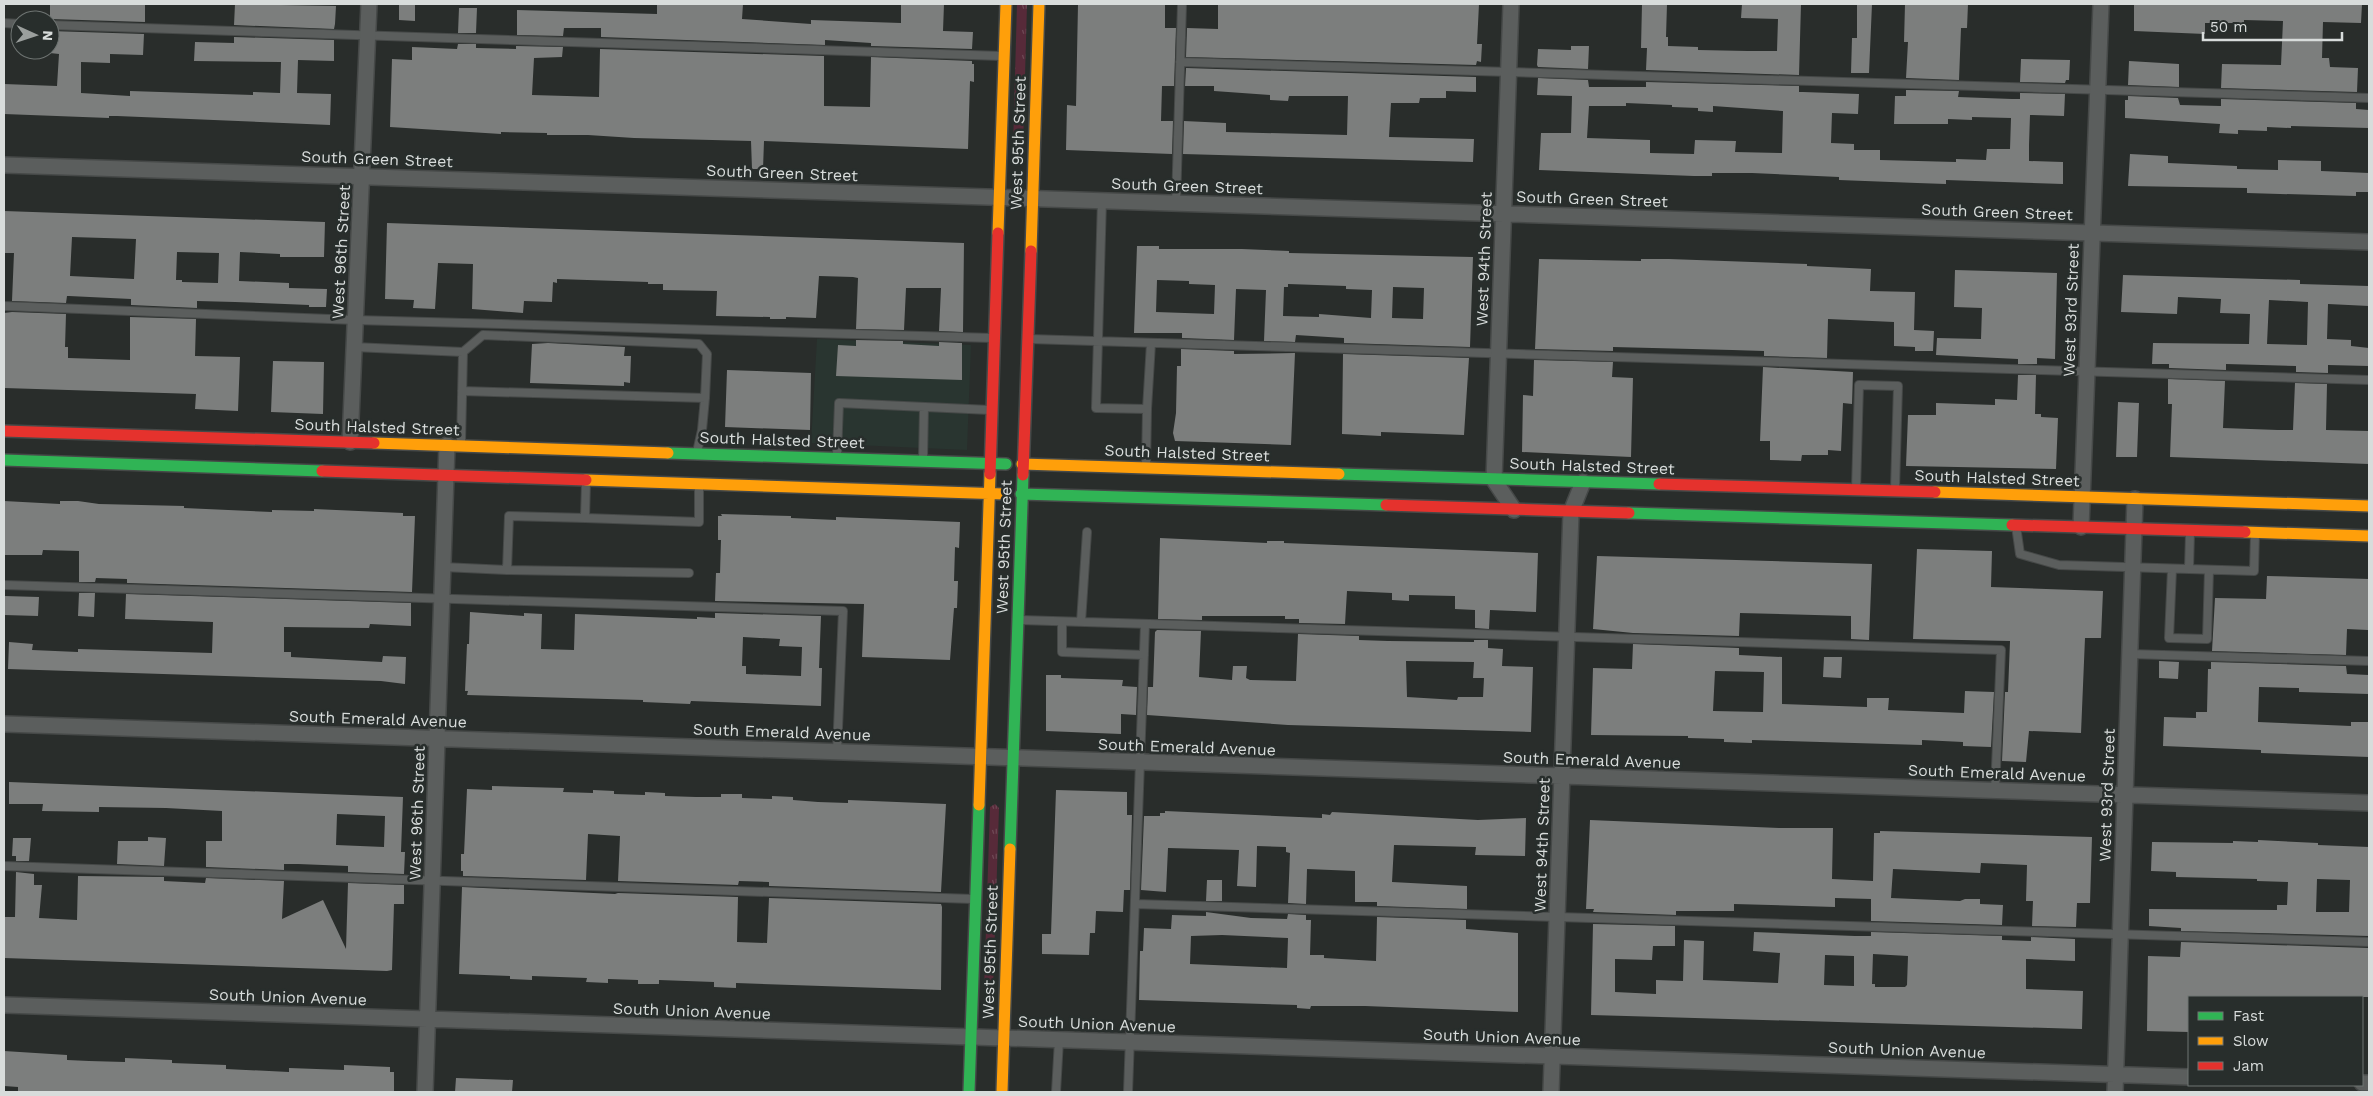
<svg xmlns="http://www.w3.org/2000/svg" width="2373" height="1096" viewBox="0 0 2373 1096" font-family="'Work Sans',sans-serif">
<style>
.built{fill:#293530}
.grass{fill:url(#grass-tufts)}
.building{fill:#7c7e7d;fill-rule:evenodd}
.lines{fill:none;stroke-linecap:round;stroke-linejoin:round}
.lane-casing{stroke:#464948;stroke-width:10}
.street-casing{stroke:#464948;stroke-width:18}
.fast-casing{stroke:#464948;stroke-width:14}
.slow-casing{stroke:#464948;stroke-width:14}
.jam-casing{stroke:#464948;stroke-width:14}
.lane{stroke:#5b5e5d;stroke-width:8}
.street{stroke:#5b5e5d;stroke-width:15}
.fast{stroke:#30b455;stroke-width:11}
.slow{stroke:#ff9f0a;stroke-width:11}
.jam{stroke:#e5322d;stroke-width:11}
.labels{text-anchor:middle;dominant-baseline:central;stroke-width:5;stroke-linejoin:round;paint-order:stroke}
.street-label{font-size:16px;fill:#d8dcdb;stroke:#282e2c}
</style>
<defs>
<pattern id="grass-tufts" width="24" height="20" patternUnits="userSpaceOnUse" patternTransform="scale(1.25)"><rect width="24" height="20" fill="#572a39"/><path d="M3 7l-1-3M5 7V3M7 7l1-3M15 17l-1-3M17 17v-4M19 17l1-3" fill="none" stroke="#6e4855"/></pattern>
</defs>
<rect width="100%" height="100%" fill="#292d2b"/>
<path class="built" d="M817 339 971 345 967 450 811 443Z"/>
<path class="grass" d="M1017 4H1027L1023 147 1019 151 1013 148Z
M995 804 999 808 993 989 988 993 984 991 990 807Z"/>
<path class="building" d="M50 4H145V22L50 19Z
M235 4 336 6 335 24 334 29 234 25Z
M399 4H415V21L399 20Z
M657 4H743L742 19 811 24V20L901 23V4H944L943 31 973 32 972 49 871 46V43L825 40V45L601 37V28H564L563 36 517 35V10L657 14Z
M1078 4H1165V28H1176L1174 86H1162L1161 121H1173L1172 154 1066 150 1067 105 1076 106Z
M1218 4H1479L1477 44H1482L1481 62 1477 61 1476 65 1186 57 1187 28 1218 29Z
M1642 4H1667L1666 37H1668V46L1698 47V50L1748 51H1777L1778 19 1741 18 1742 4H1801L1799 75 1646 70 1647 48H1641Z
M1857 4H1872L1869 73H1851L1852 38H1857Z
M1905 4H1968L1967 28H1961L1959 80 1906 78 1908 42H1904Z
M2134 4H2362L2361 23 2323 22 2322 58H2329L2330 67 2358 68 2357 92 2221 88 2222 64 2281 65 2283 21 2244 20V23H2205V34L2134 31Z
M459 8H477L476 33H458Z
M50 31 144 34 143 55 110 54V63L81 62V93L130 96V91L253 95V92L280 93 281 62 194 61 195 42 234 43V37L334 40V61L298 60 297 93 331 94 330 125 117 116H109V118L4 114V84L57 86 59 54 50 53Z
M458 44H476V48L516 49V46L563 47 562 57 534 58 532 95 567 96 599 97 600 49 824 56V106L870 107 871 57 972 61V64H974V82L970 81 968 149 764 141 763 169H752L751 141 634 138 588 135H547V133L501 132V134L390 127 392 59 412 60V47L457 49Z
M1571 46H1589L1588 69 1538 67 1537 65 1538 49 1571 50Z
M2021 59 2070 60 2069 80H2066L2065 83 2020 82Z
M2129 61 2179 64V87L2128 85Z
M1186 68 1476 77V92L1446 91V98H1420L1419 103H1391L1389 137 1474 139 1473 162 1183 154 1184 121 1226 123V132L1347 135 1348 96H1289L1288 101 1270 100V95L1214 91V86H1185Z
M1538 78 1588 80 1589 87H1646V82L1799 86V92H1803L1859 94 1858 114 1832 113 1831 143 1854 144V150H1880V160L1956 162V159L1986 160 1987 149H2010L2011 118 1972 117V120L1948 119V124H1894L1895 96H1906V90L1959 91 1958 97 2012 99H2020V93L2065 94 2064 116 2030 115 2029 145V161L2063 162V184L1946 180V184L1917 183 1839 180V177L1752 173H1712V176H1694L1539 170 1541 133H1571L1572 96 1537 95ZM1626 103 1672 105V107L1698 108V111L1713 112V106L1783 111 1782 153 1735 152 1736 141 1695 140 1694 154 1650 153V140L1587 138 1589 106H1626Z
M2128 96 2178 98 2180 105 2221 106V99L2356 103V109L2369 110V128L2291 126V128L2267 127V131L2238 130V134L2219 133 2220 124 2125 118V100H2128Z
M2130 154 2168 156V163L2237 166V169L2278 170V160L2321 161V171L2369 173V192H2356V196L2247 193V188L2128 186Z
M4 211 325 222 324 257H280V254L240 252 239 281 289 283V288L327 289 326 307H309V305L235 302 197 301V308L131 305V299L69 296H67L66 303 12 301 14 253H4ZM72 237 136 239 134 279 70 276ZM177 252 219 253 218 283 182 282V280H176Z
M387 223 964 243 963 332 939 331 941 288H906L904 330 856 329 858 278 853 277 819 276 816 318 786 317V319H770V317L716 316 717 291 663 290V284H648V282L557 279V283L553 282 552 302 524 301 523 313 472 309 473 264 438 263 435 309 413 308 414 300 385 299Z
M1137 246H1159V249H1242L1289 251V253L1473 257 1470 347 1344 343V338L1296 335 1295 342 1264 341 1266 290 1236 289 1234 340 1182 338V333H1134ZM1157 280 1189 281V284L1215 285 1214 314 1156 312ZM1288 284 1346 286V289L1372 290 1371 318 1319 314V317L1283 316 1284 287H1288ZM1393 287 1424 288 1423 319 1392 318Z
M1539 259 1641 261V259H1669L1807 264V266L1871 269 1870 291 1915 292 1914 330 1934 331 1933 351H1915V347L1894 346V322L1828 319 1827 358 1764 356V351L1732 350 1613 347V351L1535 349Z
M1955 270 2057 273 2055 359 2037 358V364H2018V359L1936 355 1937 338 1981 339 1982 308 1954 307Z
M2123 275 2300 280V284L2369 286V306L2328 304 2327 339 2351 340V346L2369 348V366L2328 365V373L2296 372V366L2226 364V370L2169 368V364H2152L2153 343 2249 344 2250 314 2220 313 2221 299 2178 297 2177 314 2121 312ZM2269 300 2308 302 2307 345 2267 344Z
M12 312 66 314 65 347H68V358L130 360V317L196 319 195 356 240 357 238 411 195 409 196 394 4 388V313Z
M856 340 903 341V344L939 346V342L962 343V380L836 376 838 345 856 346Z
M548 343 625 347 624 356H631L630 383 624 382V386L530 383 532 344Z
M1181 349 1234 351V354L1295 353 1291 445 1175 441 1173 433 1176 413 1177 366H1181Z
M1343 354 1469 358 1464 435 1381 432V436L1342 434Z
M1534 360 1613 362 1612 377 1633 378 1631 457 1522 452 1523 395 1533 396Z
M273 361 324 362 323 414 271 412Z
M1763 367 1853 372 1852 404 1843 403 1841 451 1828 450V455H1802L1801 461 1770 460V441H1760Z
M727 370 811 373 810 430 725 427Z
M2018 375H2036L2035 414H2041V417L2058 418 2056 469 1906 466 1908 415H1936V403L1995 405V399L2017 400Z
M2168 379 2225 381 2223 428 2278 430H2293L2295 383 2327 384 2326 430 2369 431V464L2170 457 2172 404H2168Z
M2118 402 2139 403 2137 457H2116Z
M4 501 60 504V501H78L99 504 184 506V508L272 512V510L314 511V509L403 513V516H415L412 592 127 583V579L96 578 95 582H79V551L43 550 42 555H4Z
M721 514 791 516V518L836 520V517L960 522 959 548 955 547 954 581H958L957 608H954L950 660 862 657 864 604 715 601 716 573H720L721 540H718V516H722Z
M1160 538 1267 543V541H1284V543L1538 553 1536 612 1490 610 1489 629 1475 628V610L1455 609V596L1409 595V601L1392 600V593L1347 591 1345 624 1299 623V619H1285V616H1202V620L1158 619Z
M1917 549 1992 551 1991 587 2103 591 2101 638H2085L2081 733 2029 731 2026 762 2002 761 2005 692H2008L2010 641 1913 639Z
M1597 556 1872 564 1869 640 1851 639V616L1740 613 1739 636 1633 633 1593 629Z
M2267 576 2369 579 2368 630 2347 629 2346 655 2212 651 2215 598 2266 599Z
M79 593H95L94 617 78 616Z
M126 594 411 603V626L370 624 369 628 284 627V652H291V657L382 662 383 656 406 657 405 684 381 681 8 669 9 642 33 644 32 650 78 652V649L212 653 213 622 125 619Z
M4 596 39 597 38 616 4 615Z
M470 612 524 616V613L542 614 541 649 574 650 575 614 697 619V617L715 618V613L821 616 819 668H822L821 706 691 701 690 704 643 702V700L467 695 468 691H465L467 644H469ZM743 637 780 639 779 646 802 647 801 676 746 674V666H742Z
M1157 630 1201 631 1199 677 1232 680 1233 666H1247L1246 678 1250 680 1296 681 1298 634 1359 636V640L1388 641 1474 642V640H1488V648L1503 649 1502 666 1533 667 1531 732 1288 725 1147 715 1148 687H1153L1155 632ZM1406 661 1474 662 1473 678H1484L1483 697H1458L1457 700 1407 697Z
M1633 644 1739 648V655L1782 657V704L1867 707V698H1889L1888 710 1964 713 1965 691 1994 692 1991 747 1963 746V742L1922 740V745L1752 740V743L1724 742V739L1688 738V736L1591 735 1593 668 1632 669ZM1715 671 1764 672 1763 712 1713 711Z
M1824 657H1842L1841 678 1823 677Z
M2159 661 2179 662 2178 679 2159 678Z
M2211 662 2346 666 2347 674 2369 675V694L2299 692V688L2259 687 2258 722 2351 726V722H2369V757L2261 753V750L2163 746 2164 717 2196 718V712H2207L2208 669H2211Z
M1046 675H1061V678L1123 680 1122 686 1137 687 1136 715 1121 714V734L1046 731Z
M9 782 403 797 401 852H405L404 874 348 872V866L298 864H284V870L206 867V841H222V811L166 808 99 807V812L42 811 43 804H9ZM337 814 385 816 384 847 336 845Z
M492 786 564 788 563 792 593 793V790L614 791V794L645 795V792L665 793V796L696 797H721V794H742V798L772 799V796L793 797V800L818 802 848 803V800L946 804 941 892 769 886V882L739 881 738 885 618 881 620 836 588 834 586 880 463 876V871H461V854H464L467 789 492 790Z
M1056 790 1127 792V815H1132L1130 890H1124L1123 912 1096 911 1095 933H1090L1089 955 1042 954V934H1051Z
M1165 811 1322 818V814L1330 815 1332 812 1478 820 1526 818 1525 856 1475 855 1476 847 1394 845 1392 882 1467 886V909L1377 906V902H1355V871L1307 869 1306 904 1288 903 1290 853 1286 852V847L1257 846 1256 887 1237 886 1239 850 1168 848 1166 892 1141 890 1144 816H1160V813H1165Z
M1590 820 1779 828H1833L1832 879 1873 881 1874 833H1880V831L2092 837 2090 903H2077L2076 927 2032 926 2033 901H2026L2027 865 1981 863 1980 873 1893 869 1891 898 1960 901 1965 899H1980V904L2003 905 2002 925 1871 921V899L1835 898V907L1734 904V911H1676V915L1593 912 1594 909H1586Z
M148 837 166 838 164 866 117 864 118 841H148Z
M13 838H31L29 861H16V856H12Z
M2258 840 2318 843V845L2369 847V936L2181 931V928L2149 926V909L2277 910V905H2287L2288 882 2257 881V879L2176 877V872L2151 871 2152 842 2233 843V841L2258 842ZM2317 879 2350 880 2349 912H2316Z
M16 872 34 874V885H42L39 918 77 920 78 876 164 877V881L205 883 206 878 284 881 282 919 323 900 346 949 348 883 404 885V904H394L392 970 387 971 4 958V917H15Z
M1207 880H1222V901H1206Z
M462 887 615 894 618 893 738 897 737 942 767 943 769 898 941 904 942 907 941 990 736 983V988L714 987V982L659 980V984H638V980L608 979V983L586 982 587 978 532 976V980L510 979V976L459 974Z
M1206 912 1251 918 1287 919 1288 914 1306 915V920H1311L1310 955H1324V958L1376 961 1377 917 1466 920V929L1518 933V1012L1365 1006H1311L1310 1009 1297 1008V1005L1139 1000 1140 951H1143L1144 928 1171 929 1172 915 1206 916ZM1222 935 1288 938 1287 968 1190 964 1191 936Z
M1593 924 1675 926V946H1653L1652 960 1615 959V992L1656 994V980L1683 981 1684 940 1704 941 1703 980 1778 983 1780 953 1753 951 1754 932 1855 936H1871V932L2002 936V940L2031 941V937L2075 939V961L2026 959V989L2083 991 2082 1029 1591 1015ZM1873 954 1908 956 1907 985 1905 987H1875V984H1872ZM1825 955 1854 956V986L1824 985Z
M2181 942 2369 948V997H2189V1032L2147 1031 2148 956 2180 957Z
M4 1051 67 1055V1060L89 1061 125 1062V1058L172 1060V1063L226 1065V1069L289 1072V1068L344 1070V1065L390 1067V1072H394V1092H18V1087L4 1086Z
M456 1078 513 1080 512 1092H455Z"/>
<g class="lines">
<defs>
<path id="lane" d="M4 23 20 24
M50 25 1002 56
M1180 62 2369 98
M1102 200 1096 408 1147 409 1151 343
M1176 203 1182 4
M4 306 355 320 993 338
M1029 339 2369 380
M354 347 463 352 461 443
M463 352 483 335 699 344 707 354 705 398
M462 391 705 398 702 430 697 452
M837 455 839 403 990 410
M923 460 924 407
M1146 467 1147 409
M586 482 585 518 509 516 507 570 689 573
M1856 489 1859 385 1898 386 1895 489
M585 518 699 522V486
M2016 526 2020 554 2059 565 2189 569 2190 533
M443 567 507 570
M2172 569 2169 638 2207 639 2209 570
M2189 569 2254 571 2255 533
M4 585 843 611 837 751
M1020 620 2001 650 1995 791
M1062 622V652L1144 655
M1081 622 1087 532
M2130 654 2369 661
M4 866 973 899
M1135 904 2369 942
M1056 1092 1059 1040
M1128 1092 1145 624"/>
<path id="street" d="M1511 4 1494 480 1514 510
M4 165 2369 242
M350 442 369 4
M2081 527 2101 4
M4 724 2369 803
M4 1005 2189 1077
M2362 1083H2369
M425 1092 447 445
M1551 1092 1571 512 1583 482
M2115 1092 2135 499"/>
<path id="fast" d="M668 453 1006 464
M4 460 322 471
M1339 474 1659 484
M1021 494 1386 505
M1629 513 2012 525
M1010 849 1023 475
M969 1092 979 805"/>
<path id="slow" d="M998 233 1006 4
M1031 251 1039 4
M374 443 668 453
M1022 464 1339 474
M586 480 1004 494
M1935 492 2369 506
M2245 532 2369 536
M979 805 990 474
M1002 1092 1010 849"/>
<path id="jam" d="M4 431 374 443
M322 471 586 480
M990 474 998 233
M1023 475 1031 251
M1659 484 1935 492
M1386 505 1629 513
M2012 525 2245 532"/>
</defs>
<use href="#lane" class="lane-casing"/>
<use href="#street" class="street-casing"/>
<use href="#fast" class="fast-casing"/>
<use href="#slow" class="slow-casing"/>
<use href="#jam" class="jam-casing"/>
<use href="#lane" class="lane"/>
<use href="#street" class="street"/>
<use href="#fast" class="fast"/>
<use href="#slow" class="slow"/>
<use href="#jam" class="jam"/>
</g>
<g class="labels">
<g class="street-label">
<text transform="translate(1018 143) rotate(-88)">West 95th Street</text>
<text transform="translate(377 159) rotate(2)">South Green Street</text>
<text transform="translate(782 173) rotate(2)">South Green Street</text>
<text transform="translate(1187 186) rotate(2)">South Green Street</text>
<text transform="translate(1592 199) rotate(2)">South Green Street</text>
<text transform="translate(1997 212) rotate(2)">South Green Street</text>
<text transform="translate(341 252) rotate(-87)">West 96th Street</text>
<text transform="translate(1484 259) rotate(-88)">West 94th Street</text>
<text transform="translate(2071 310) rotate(-88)">West 93rd Street</text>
<text transform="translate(377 427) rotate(2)">South Halsted Street</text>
<text transform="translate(782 440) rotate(2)">South Halsted Street</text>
<text transform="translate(1187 453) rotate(2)">South Halsted Street</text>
<text transform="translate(1592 466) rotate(2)">South Halsted Street</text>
<text transform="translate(1997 478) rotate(2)">South Halsted Street</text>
<text transform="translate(1004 547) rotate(-88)">West 95th Street</text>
<text transform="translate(378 719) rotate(2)">South Emerald Avenue</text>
<text transform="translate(782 732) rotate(2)">South Emerald Avenue</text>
<text transform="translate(1187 747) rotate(2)">South Emerald Avenue</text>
<text transform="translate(1592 760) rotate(2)">South Emerald Avenue</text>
<text transform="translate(1997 773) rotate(2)">South Emerald Avenue</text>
<text transform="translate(2107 795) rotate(-88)">West 93rd Street</text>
<text transform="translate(417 813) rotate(-88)">West 96th Street</text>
<text transform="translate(1542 845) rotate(-88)">West 94th Street</text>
<text transform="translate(990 952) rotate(-88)">West 95th Street</text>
<text transform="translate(288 997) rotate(2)">South Union Avenue</text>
<text transform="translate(692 1011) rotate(2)">South Union Avenue</text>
<text transform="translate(1097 1024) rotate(2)">South Union Avenue</text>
<text transform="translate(1502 1037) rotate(2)">South Union Avenue</text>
<text transform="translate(1907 1050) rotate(2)">South Union Avenue</text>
</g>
</g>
<rect width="2373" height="1096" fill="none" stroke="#d8dcdb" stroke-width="10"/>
<rect x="2188" y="996" width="175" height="90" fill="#282e2c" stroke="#6e7472"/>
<rect x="2198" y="1012" width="25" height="8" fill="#30b455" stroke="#6e7472"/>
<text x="2233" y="1021" font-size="15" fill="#d8dcdb">Fast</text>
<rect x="2198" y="1037" width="25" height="8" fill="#ff9f0a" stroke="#6e7472"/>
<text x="2233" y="1046" font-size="15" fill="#d8dcdb">Slow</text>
<rect x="2198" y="1062" width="25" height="8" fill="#e5322d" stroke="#6e7472"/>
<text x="2233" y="1071" font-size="15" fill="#d8dcdb">Jam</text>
<g transform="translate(35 35) rotate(93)"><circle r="24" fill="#282e2c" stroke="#6e7472"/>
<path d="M0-4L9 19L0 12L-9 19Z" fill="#9b9f9d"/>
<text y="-8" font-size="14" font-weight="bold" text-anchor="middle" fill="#d8dcdb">N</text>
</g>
<path d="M2203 32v8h139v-8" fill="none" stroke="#d8dcdb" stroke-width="2.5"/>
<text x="2210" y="32" font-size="15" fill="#d8dcdb" stroke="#282e2c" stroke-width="4" paint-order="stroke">50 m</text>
</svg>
